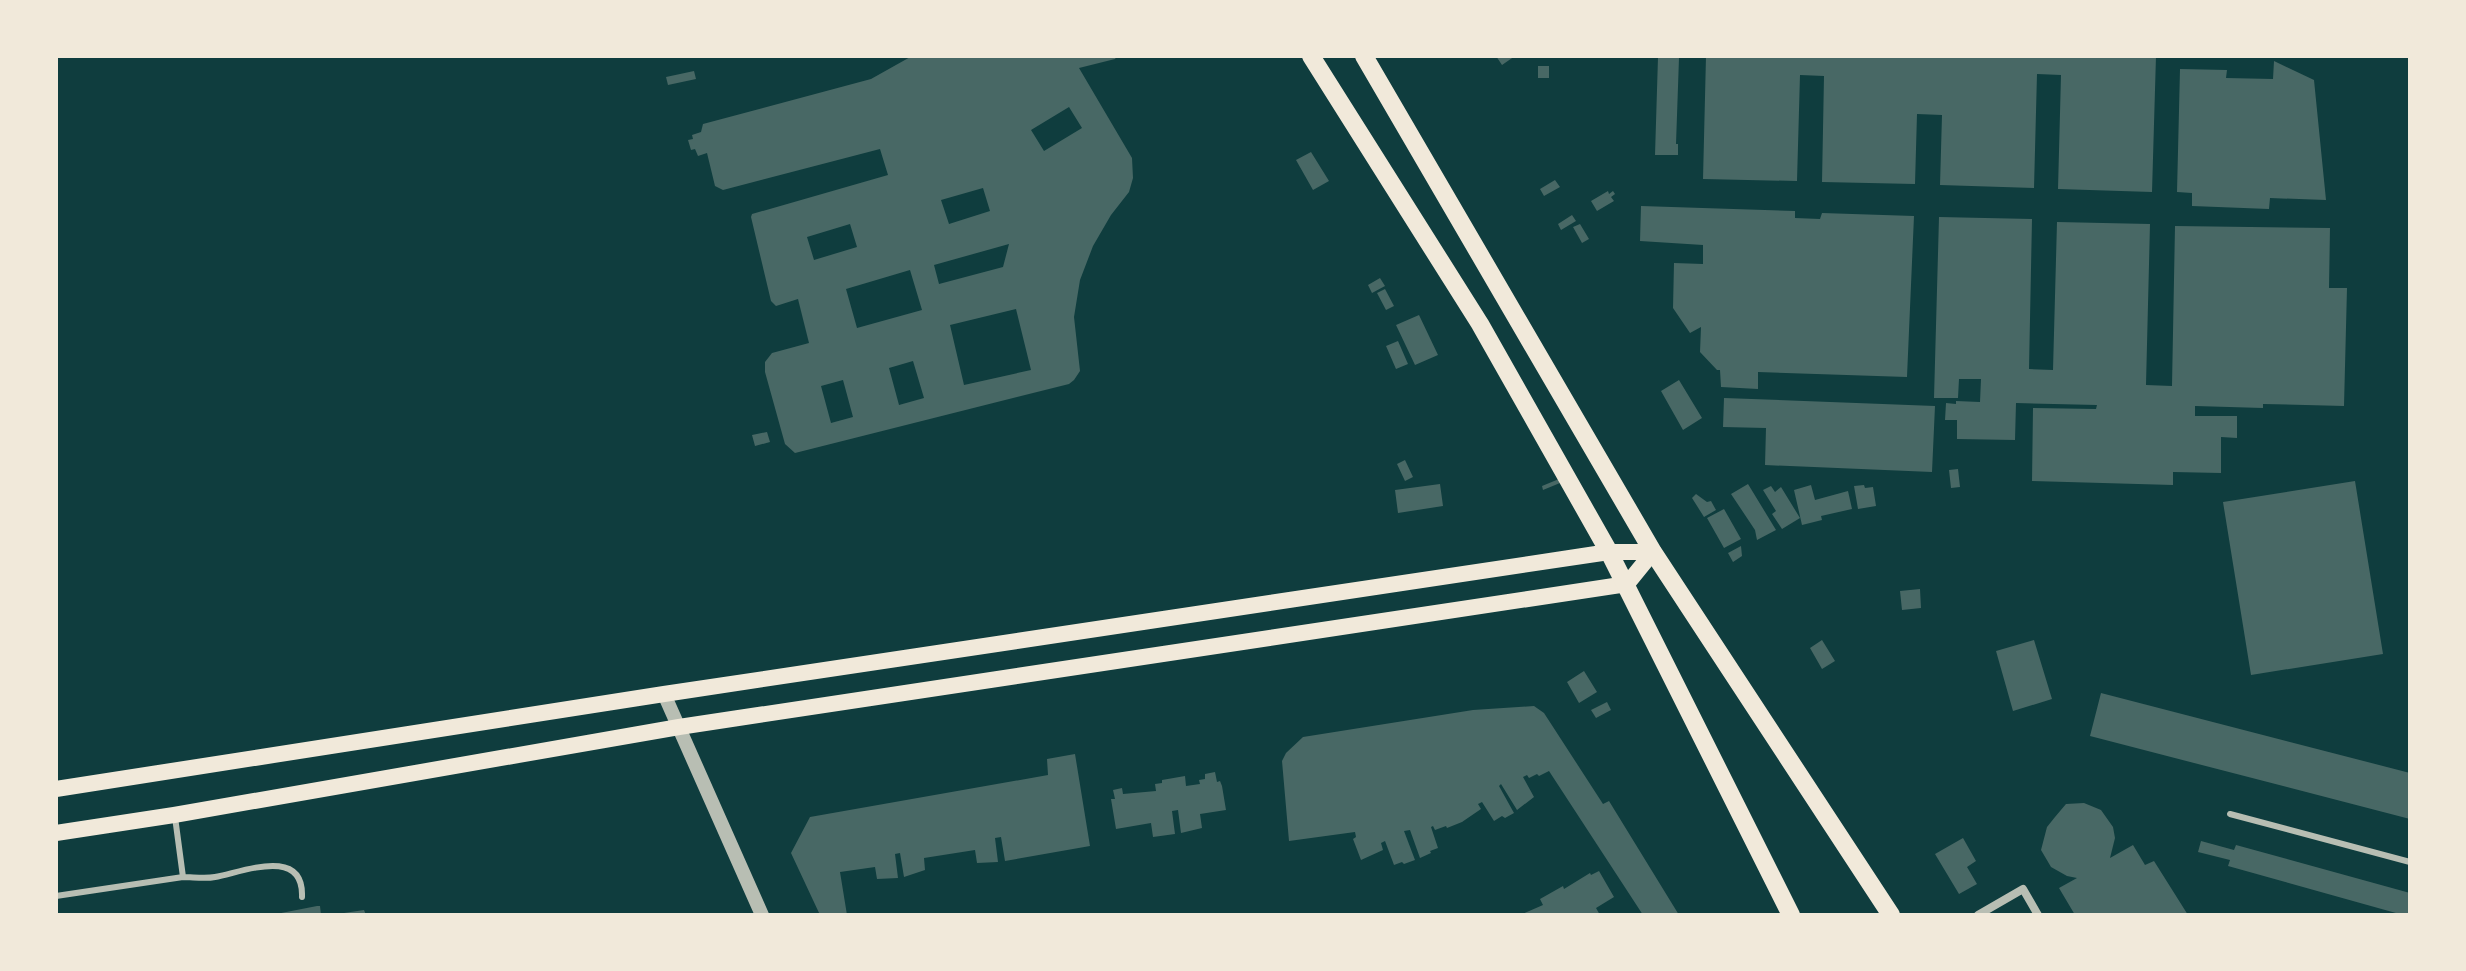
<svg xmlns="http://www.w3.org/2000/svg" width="2466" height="971" viewBox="0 0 2466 971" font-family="'Golos Text',sans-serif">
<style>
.building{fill:#486865;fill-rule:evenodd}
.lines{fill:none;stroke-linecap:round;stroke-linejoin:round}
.service{stroke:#b8beb3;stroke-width:6}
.minor{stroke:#b8beb3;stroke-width:8}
.tertiary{stroke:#b8beb3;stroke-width:14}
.secondary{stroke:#f1e9da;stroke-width:16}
.primary{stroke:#f1e9da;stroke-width:18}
</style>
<rect width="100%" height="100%" fill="#0f3d3e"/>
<path class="building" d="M912 56H1117L1115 59 1079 68 1132 158 1133 178 1129 192 1111 215 1093 246 1080 280 1074 317 1080 371 1074 380 1069 384 795 453 785 444 765 372V362L772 353 809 343 798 299 776 306 771 301 751 217 752 214 888 175 880 149 723 190 715 186 707 153 698 156 695 149 691 150 688 140 693 139 692 135 701 132 703 124 871 79ZM1069 107 1082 128 1044 151 1031 130ZM983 188 990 211 949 224 941 200ZM850 224 857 247 814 260 807 237ZM1009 244 1003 267 939 284 934 265ZM910 270 922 310 857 328 846 289ZM1016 309 1031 370 964 385 950 325ZM913 361 924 398 899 405 889 368ZM843 380 853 417 831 423 821 386Z
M1496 56H1515L1502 65Z
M1706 56H2156L2152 192 2058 189 2061 75 2037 74 2034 188 1940 185 1942 115 1917 114 1915 184 1822 182 1824 76 1800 75 1797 181 1703 179Z
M1658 57 1679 58 1676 144H1678V155H1655Z
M2274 61 2314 80 2326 200 2270 198 2269 209 2192 206V193L2177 192 2180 69 2227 70 2226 78 2273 79Z
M1538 66H1549V78H1538Z
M694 71 696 79 668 85 666 77Z
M1311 152 1329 181 1313 190 1296 160Z
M1555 180 1560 187 1544 196 1540 189Z
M1608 191 1609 194 1613 191 1615 194 1611 197 1614 201 1597 211 1591 201Z
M1641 206 1795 211V218L1820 219 1822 213 1914 216 1907 377 1758 372V389L1721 387 1720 370H1717L1700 352 1701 327 1690 333 1673 308 1674 263 1703 264V245L1640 241Z
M1572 215 1576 221 1561 230 1558 224Z
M1939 217 2032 219 2029 369 2053 370 2057 222 2150 224 2146 385 2172 386 2175 226 2330 228 2329 288H2347L2344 406 2263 404V408L2195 406V416H2237V438L2221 437V473L2173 472V485L2032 481 2033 408 2096 409 2097 405 2016 403 2015 440 1957 439V420H1945L1946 403 1956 404V401L1980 402 1981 379H1959L1958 398H1934Z
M1580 224 1589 239 1582 243 1573 227Z
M1380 278 1385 286 1372 293 1368 285Z
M1385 289 1394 306 1386 310 1377 293Z
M1419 315 1438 355 1415 365 1396 325Z
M1398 341 1408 364 1396 369 1386 346Z
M1679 380 1702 418 1683 430 1661 391Z
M1724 398 1935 406 1932 472 1765 465 1766 428 1723 427Z
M767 432 770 442 755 446 752 435Z
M1405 460 1413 477 1405 481 1397 464Z
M1958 469 1960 487 1951 488 1949 470Z
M1559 479 1560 483 1543 490 1542 486Z
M2355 481 2383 654 2251 675 2223 502Z
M1440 484 1443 506 1398 513 1395 490Z
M1748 484 1776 530 1757 540 1755 530 1731 494Z
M1811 485 1815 500 1848 491 1852 509 1821 516 1822 520 1802 525 1794 490Z
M1864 485 1865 488 1873 487 1876 506 1858 509 1854 486Z
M1771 486 1775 492 1781 487 1800 518 1782 529 1772 514 1776 511 1763 490Z
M1696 494 1707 502 1711 501 1716 510 1704 517 1692 498Z
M1724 509 1741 539 1724 548 1707 518Z
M1741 546 1742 556 1733 562 1728 553Z
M1920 589 1921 608 1902 610 1900 591Z
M1822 640 1835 661 1822 669 1810 648Z
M2034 640 2052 699 2013 711 1996 651Z
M1584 671 1597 692 1579 703 1567 682Z
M2101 693 2410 773V819L2090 736Z
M1607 702 1611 710 1596 718 1591 710Z
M1534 706 1544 713 1603 804 1609 801 1679 915H1643L1549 771 1539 776 1537 774 1529 778 1527 775 1523 777 1534 797 1517 810 1501 784 1499 786 1514 813 1505 818 1502 816 1494 821 1482 802 1478 804 1481 809 1462 822 1447 828 1446 826 1435 830 1433 826 1431 827 1438 848 1430 851 1431 853 1420 858 1410 830 1404 831 1415 860 1404 864 1402 862 1394 865 1385 841 1381 843 1383 850 1361 860 1353 839 1356 837 1355 832 1289 841 1282 761 1286 753 1303 737 1473 710Z
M1075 754 1090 846 1005 861 1001 837 995 838 998 862 977 863 975 850 924 858 925 870 904 877 900 853 895 854 898 878 877 879 875 867 840 872 847 915H820L791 853 810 817 1048 775 1047 759Z
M1215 772 1217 782 1220 781 1222 786 1226 810 1200 814 1202 828 1181 833 1178 810 1172 811 1175 834 1153 837 1151 823 1116 829 1111 799H1115L1113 790 1122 788 1123 794 1156 791 1155 784 1162 783V780L1185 776 1186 786 1200 784 1199 780 1205 779V774Z
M2084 803 2101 810 2113 827 2115 838 2110 858 2133 845 2145 865 2154 861 2188 915H2075L2059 888 2077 878 2067 876 2051 867 2041 850 2047 827 2055 817 2066 804Z
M1963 838 1976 861 1967 867 1977 884 1959 894 1935 854Z
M2201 841 2234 850 2236 845 2410 893V915H2403L2228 866 2230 860 2198 852Z
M1599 871 1614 897 1596 908 1600 915H1520L1543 905 1540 899 1563 886 1564 889 1590 873 1591 875Z
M317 906H320L321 915H271Z
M364 910 366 915H344V913Z"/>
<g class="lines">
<path class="service" d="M2230 814 2410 862
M183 877C193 877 205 879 215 877 243 872 304 846 302 897
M56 896 183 877 175 817"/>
<path class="minor" d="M1978 915 2023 889 2038 915"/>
<path class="tertiary" d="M664 694 762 915"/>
<path class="secondary" d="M56 789 664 694 1609 552H1653
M56 833 174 815 679 727 1627 584 1653 552"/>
<path class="primary" d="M1311 56 1480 324 1609 552 1791 915
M1364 56 1653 552 1891 915"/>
</g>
<rect width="2466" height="971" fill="none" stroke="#f1e9da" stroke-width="116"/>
</svg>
